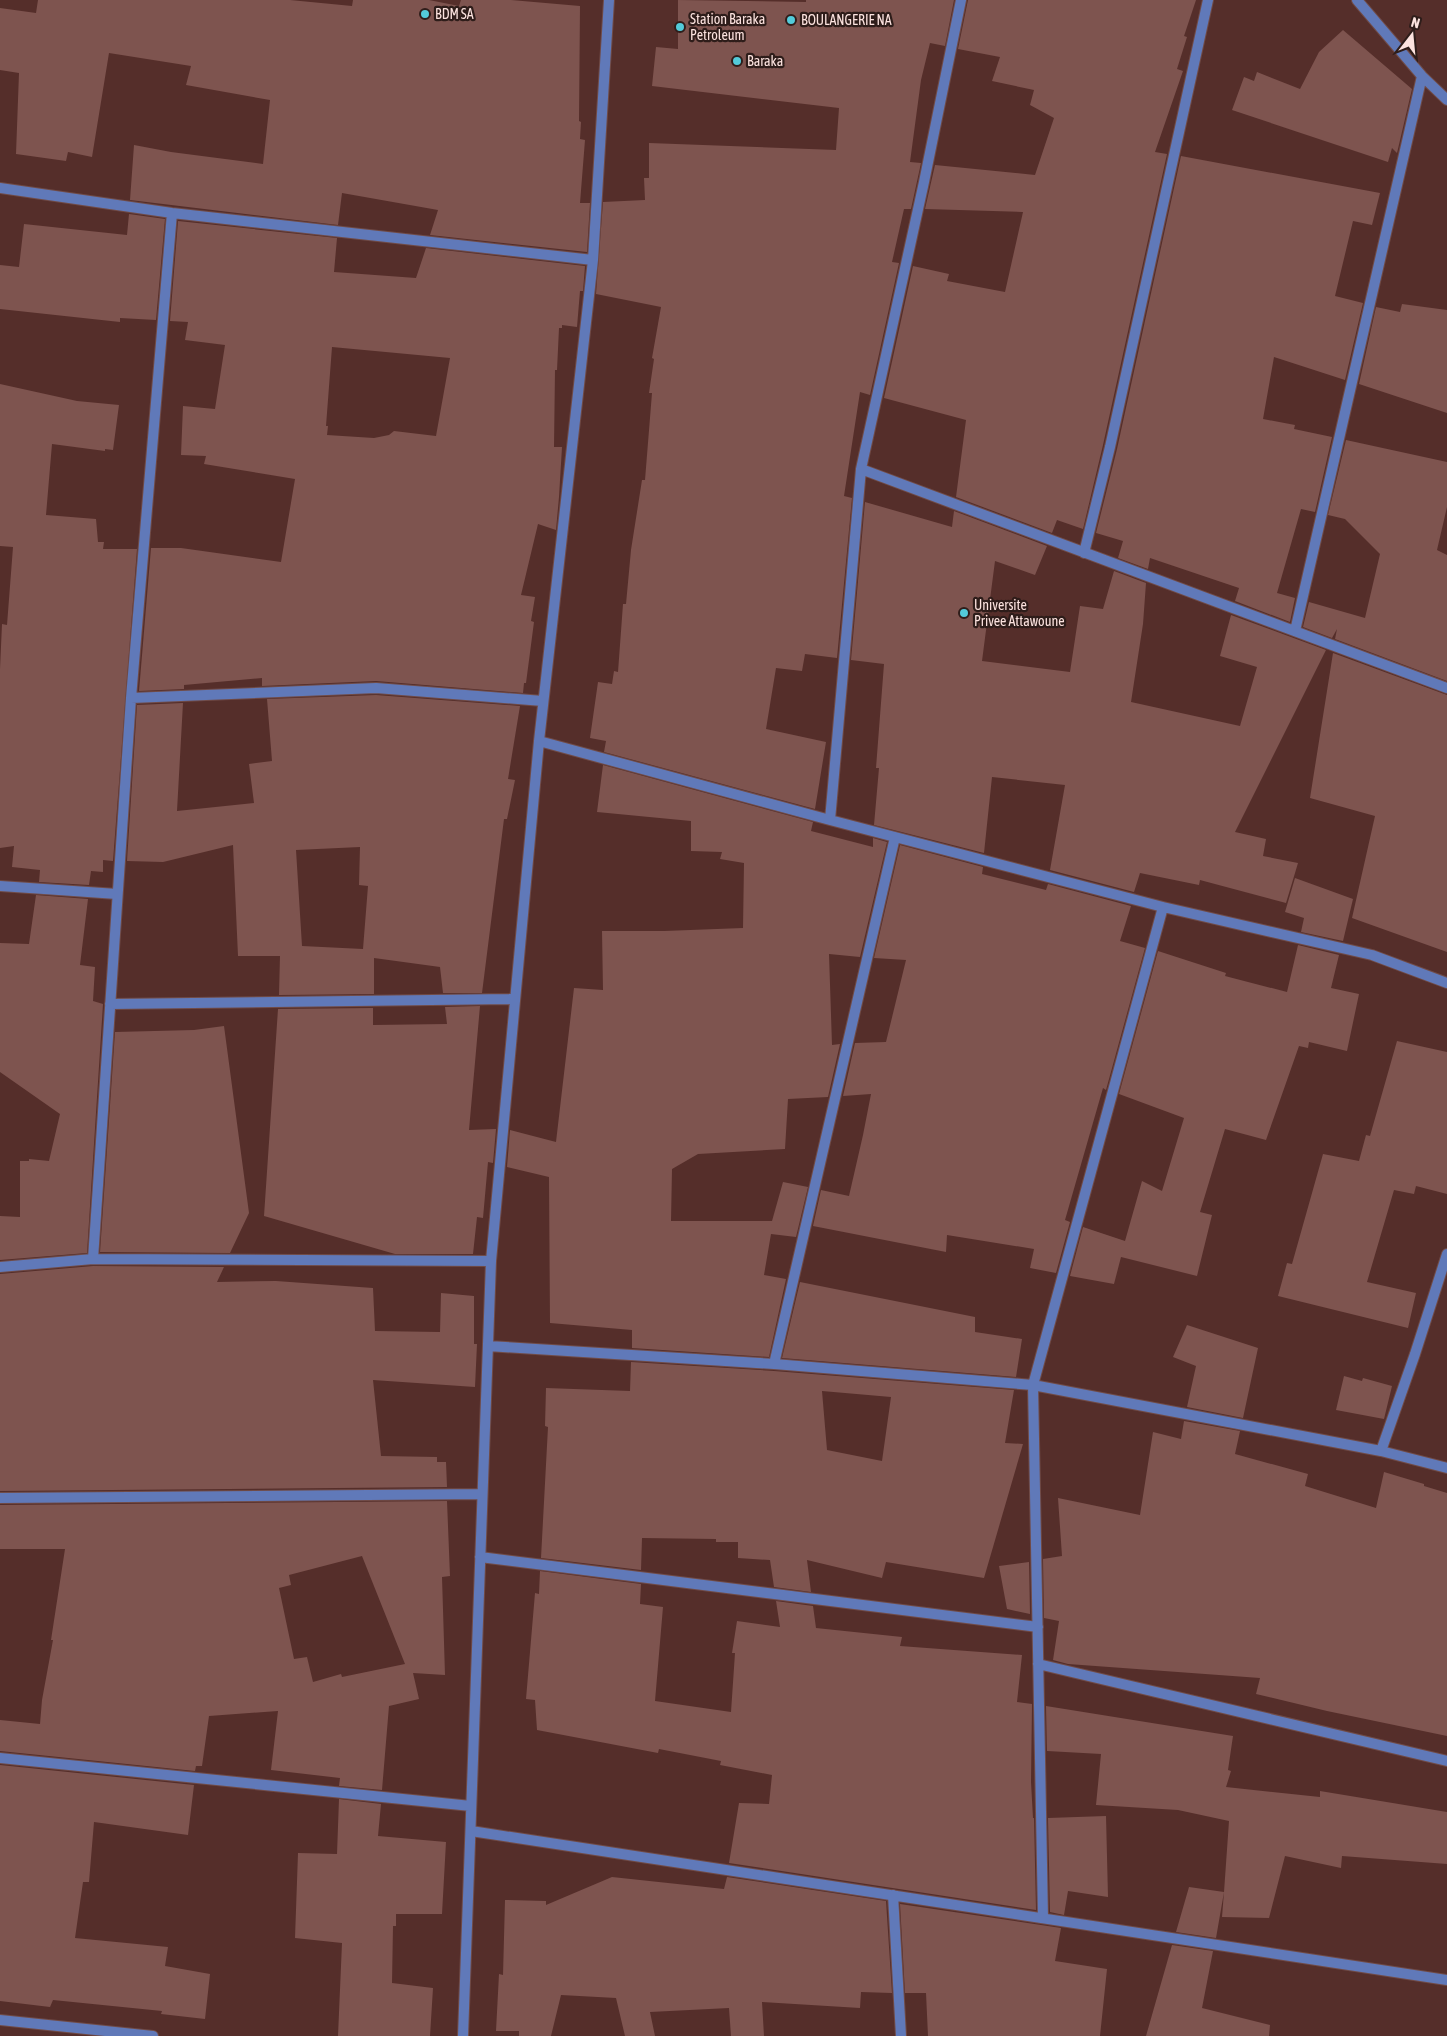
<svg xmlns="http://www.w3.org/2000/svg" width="1447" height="2036" viewBox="0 0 1447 2036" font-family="'Asap Condensed',sans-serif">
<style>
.building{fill:#7e544f;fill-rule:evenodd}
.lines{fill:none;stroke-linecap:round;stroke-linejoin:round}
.minor-casing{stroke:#704b47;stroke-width:12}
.minor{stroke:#6079b9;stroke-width:10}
.poi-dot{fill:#53cbda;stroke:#2e1d1a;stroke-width:2}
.labels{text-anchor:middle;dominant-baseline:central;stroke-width:4.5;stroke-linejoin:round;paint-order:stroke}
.poi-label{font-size:14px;fill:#fce3df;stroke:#2e1d1a;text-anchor:start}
</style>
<rect width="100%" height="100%" fill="#552e2a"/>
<path class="building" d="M38 0H290L352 6 353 0H429L459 6 461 0H511L580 6 579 121 581 122 580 139 585 140 580 203H590L587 252 430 235 438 210 342 193 338 225 130 200 134 145 171 152 263 164 270 100 186 85 191 66 109 53 92 157 68 152 66 161 16 154 19 73 0 70V8L36 13Z
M678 0 806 2V0H954L945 46 930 43 921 80 910 162 921 163 911 209H904L892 262 899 263 870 395 860 392 844 496 852 498 837 658 805 654 802 671 776 668 766 729 826 742 815 809 604 752 606 741 590 738 598 682 612 684 614 671 618 672 623 604H626L631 550 642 480H645L652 393H649L654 359 652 358 661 307 596 294 603 202 645 200 644 178H649V143L836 150 839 108 652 86 656 47 678 49Z
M968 0H1196L1184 36 1187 37 1177 69 1183 71 1155 152 1167 154 1103 445 1083 529 1057 520 1052 533 956 497 966 420 884 398 913 266 949 274 947 281 1005 292 1023 212 925 209 935 165 1035 175 1054 118 1030 105 1034 90 992 81 1000 57 958 49Z
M1343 30 1412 89 1397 153 1392 148 1388 162 1232 110 1244 77 1254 81 1257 72 1300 89 1319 52Z
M1181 156 1380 193 1372 225 1353 221 1335 296 1363 303 1345 380 1274 357 1263 419 1295 425 1294 429 1332 437 1315 512 1301 509 1277 593 1295 598 1290 622 1235 601 1239 588 1150 558 1148 569 1118 558 1123 541 1096 533 1117 449Z
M129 214 165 219 156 320 120 318V322L0 309V265L19 267 24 224 127 235Z
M178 221 337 238 334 272 416 278 426 248 585 266 583 291H580L577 327 562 325V328H559L557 370H555L554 447H562L559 497 556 530 538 524 521 595 535 597 531 621 534 622 526 683H524L523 693 376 681 262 686V678L184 685V689L139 691 151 548H181L281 562 295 479 204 464 206 456 181 455 183 406 215 409 225 345 185 340 188 322 170 321ZM332 347 450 358 436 436 394 431 389 435 374 438 327 435 328 426H326Z
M1402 304 1447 310V413L1359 384 1376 307 1400 312Z
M0 384 77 401 119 405 113 450 105 449V451L52 444 46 515 96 519 98 542H104L103 549H137L113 861 103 860V872L91 871 89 885 39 882 40 870 12 867 14 846 0 848V669L2 624 7 625 13 547 0 546Z
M1346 440 1447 462V507L1437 550 1447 555V681L1335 639 1337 629 1332 638 1303 627 1309 602 1365 618 1380 554 1345 519 1328 515Z
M865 502 952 527 954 511 1047 546 1035 575 995 561 982 661 1070 672 1080 606 1103 609 1114 571 1146 583 1143 624 1131 702 1240 726 1257 667 1220 656 1231 615 1326 650 1235 832 1266 839 1263 856 1298 863 1286 903 1200 880 1199 885 1140 873 1134 892 1050 870 1065 785 992 777 984 853 874 825 879 768H876L884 664 851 660Z
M1333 653 1447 695V952L1352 918 1375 816 1310 798Z
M376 695 520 706 508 779 515 780 507 819H504L482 993H443L440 967 374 958V994L279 995 280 956H238L233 845 163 862 127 861 137 705 183 703 177 811 254 803 249 764 272 761 267 699ZM360 847 359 885 368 886 363 949 302 946 296 850Z
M603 765 813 822 811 831 873 847V838L887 842 860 957 829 954 832 1045 840 1044 828 1097 788 1099 785 1149 698 1154 672 1169 671 1221H772L783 1182 808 1187 796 1237 771 1234 764 1275 786 1279 769 1357 632 1348V1330L550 1323 549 1177 507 1167 510 1130 556 1142 574 988 603 990 602 931H664L743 928 744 863 720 859 722 852 691 851V821L597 812Z
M900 845 983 867 982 874 1046 890 1048 884 1131 906 1120 941 1145 948 1106 1090 1103 1088 1065 1220 1070 1222 1056 1273 1030 1268 1034 1249 947 1235 946 1252 813 1226 821 1190 849 1196 863 1135 871 1094 843 1096 855 1043 886 1042 906 960 874 958Z
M1295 878 1353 899 1343 941 1301 932 1304 918 1285 912Z
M36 895 88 899 80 965 95 967 93 1001 103 1004 87 1253 0 1260V1216L20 1217V1161H29V1159L49 1161 60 1114 0 1072V943L29 944Z
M1298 945 1339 955 1331 988 1359 994 1347 1051 1309 1042 1308 1048 1299 1046 1266 1140 1225 1129 1200 1212 1212 1215 1197 1276 1121 1257 1114 1284 1070 1276 1083 1227 1125 1241 1142 1181 1162 1191 1184 1118 1119 1094 1158 951 1226 973 1225 976 1287 992Z
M480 1006 469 1130 496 1129 493 1163 488 1162 483 1218 477 1217 473 1254H395L264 1216 278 1009 373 1008V1025L447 1024 445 1007Z
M224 1026 249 1213 230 1253 100 1252 115 1032 194 1030Z
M1397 1041 1447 1052V1194L1416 1186 1414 1194 1394 1190 1367 1282 1416 1293 1408 1328 1278 1296 1287 1263 1292 1264 1323 1154 1359 1161 1366 1135 1370 1136Z
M93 1266 224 1267 217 1282 276 1281 373 1288 375 1331 440 1332 441 1293 474 1296V1344H477L475 1387 373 1380 381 1456 437 1457V1462H446L447 1487 0 1491V1274Z
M800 1282 975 1317V1332L1022 1339 1016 1377 782 1358Z
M1187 1325 1258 1348 1243 1418 1187 1407 1196 1366 1173 1357Z
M631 1362 774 1371 1014 1390 1005 1443 1023 1444 984 1578 886 1562 882 1578 807 1560 811 1592 774 1587 770 1560 738 1558V1542H716V1539L642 1538 641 1570 541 1558 548 1427 545 1426 546 1388 630 1391ZM822 1391 891 1397 882 1461 827 1450Z
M1344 1376 1362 1381 1363 1378 1392 1386 1384 1419 1336 1410Z
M1184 1421 1240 1431 1235 1454 1308 1474 1305 1486 1376 1508 1384 1472 1424 1484V1486L1447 1493V1736L1327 1711 1256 1694 1260 1678 1068 1664 1053 1660 1059 1621 1044 1618 1043 1559 1062 1556 1058 1498 1140 1515 1153 1432 1181 1439Z
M447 1501 450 1576 442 1577 445 1675 413 1673 419 1699 389 1706 382 1790 339 1786 340 1778 271 1770 278 1711 209 1716 202 1766H196L195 1771 0 1751V1720L40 1724 42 1700 53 1640H51L65 1549H0V1505ZM362 1556 405 1664 342 1677 341 1674 313 1682 307 1657 294 1659 279 1588 291 1585 289 1575Z
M1029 1562 1030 1614 1007 1609 999 1566Z
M540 1571 641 1584 640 1604 663 1607 655 1701 731 1712 735 1653H732L737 1621 780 1627 776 1601 813 1606 816 1628 902 1637 900 1646 1022 1655 1017 1702 1032 1704 1031 1782 1033 1818H1034L1036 1910 729 1863 739 1803 769 1804 772 1775 720 1765 721 1761 659 1749 658 1753 537 1730 535 1700 526 1699 535 1593 539 1594Z
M1046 1706 1233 1736 1228 1770 1231 1771 1226 1787 1320 1797V1791L1447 1812V1864L1342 1856 1341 1868 1285 1856 1269 1918 1222 1917 1224 1892 1216 1938 1176 1932 1189 1887 1224 1892 1229 1821 1178 1810 1096 1805 1101 1754 1047 1751Z
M0 1765 194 1785 188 1835 94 1822 89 1882H83L75 1938 168 1947 165 1966 210 1974 205 2019 161 2014 162 2011 53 2000 50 2007 0 2001Z
M339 1799 381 1804 378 1836 446 1842 442 1914H396V1926H393L392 1983 433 1988 430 2036H338L342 1943 295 1938 298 1853 337 1854Z
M1106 1816 1108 1897 1068 1891 1064 1915 1050 1912 1048 1818Z
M612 1877 724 1889 727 1877 886 1901 892 1993 861 1992 860 2008 762 2002 764 2036H731L729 2008 650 2012 655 2036H625L616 1998 561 1995 551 2036H519V2031H496L499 1974 503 1975 505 1900 546 1901V1905Z
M900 1904 1061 1928 1055 1961 1107 1969 1100 2036H928L926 1993H905Z
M1172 1945 1213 1951 1202 2008 1270 2025 1269 2036H1146Z"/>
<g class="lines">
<defs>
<path id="minor" d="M1357 0 1422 76 1447 100
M0 188 172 213 593 260
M861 469 1447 688
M1084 553 1110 447 1208 0
M1295 631 1422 76
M131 698 376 688 543 701
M539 741 830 820 1163 907 1372 955 1447 983
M830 820 861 469 924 182 961 0
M0 886 117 894
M110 1004 515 999
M93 1259 131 698 172 213
M0 1267 93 1259 491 1261
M488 1346 774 1364 1033 1385 1381 1451 1447 1468
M774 1364 895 837
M1381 1451 1415 1354 1447 1254
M0 1498 482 1494
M480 1557 1038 1627
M1038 1664 1447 1761
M0 1758 471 1806
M471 1831 1447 1980
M893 1895 901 2036
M1043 1918 1033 1385 1163 907
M0 2020 153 2036
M463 2036 491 1261 539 741 593 260 609 0"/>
</defs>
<use href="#minor" class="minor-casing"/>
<use href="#minor" class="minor"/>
</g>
<g class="poi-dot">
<circle cx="425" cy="14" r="5"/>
<circle cx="791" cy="20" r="5"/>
<circle cx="680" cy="27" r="5"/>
<circle cx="737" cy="61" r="5"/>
<circle cx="964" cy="613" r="5"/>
</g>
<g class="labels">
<g class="poi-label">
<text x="435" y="14">BDM SA</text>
<text x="690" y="19">Station Baraka<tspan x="690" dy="16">Petroleum</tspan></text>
<text x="801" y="20">BOULANGERIE NA</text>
<text x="747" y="61">Baraka</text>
<text x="974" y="605">Universite<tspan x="974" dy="16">Privee Attawoune</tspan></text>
</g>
</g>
<g transform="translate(1412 35) rotate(16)" stroke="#2e1d1a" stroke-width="4" paint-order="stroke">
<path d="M0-4L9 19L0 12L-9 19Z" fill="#fce3df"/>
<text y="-8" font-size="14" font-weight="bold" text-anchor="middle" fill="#fce3df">N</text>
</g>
</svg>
